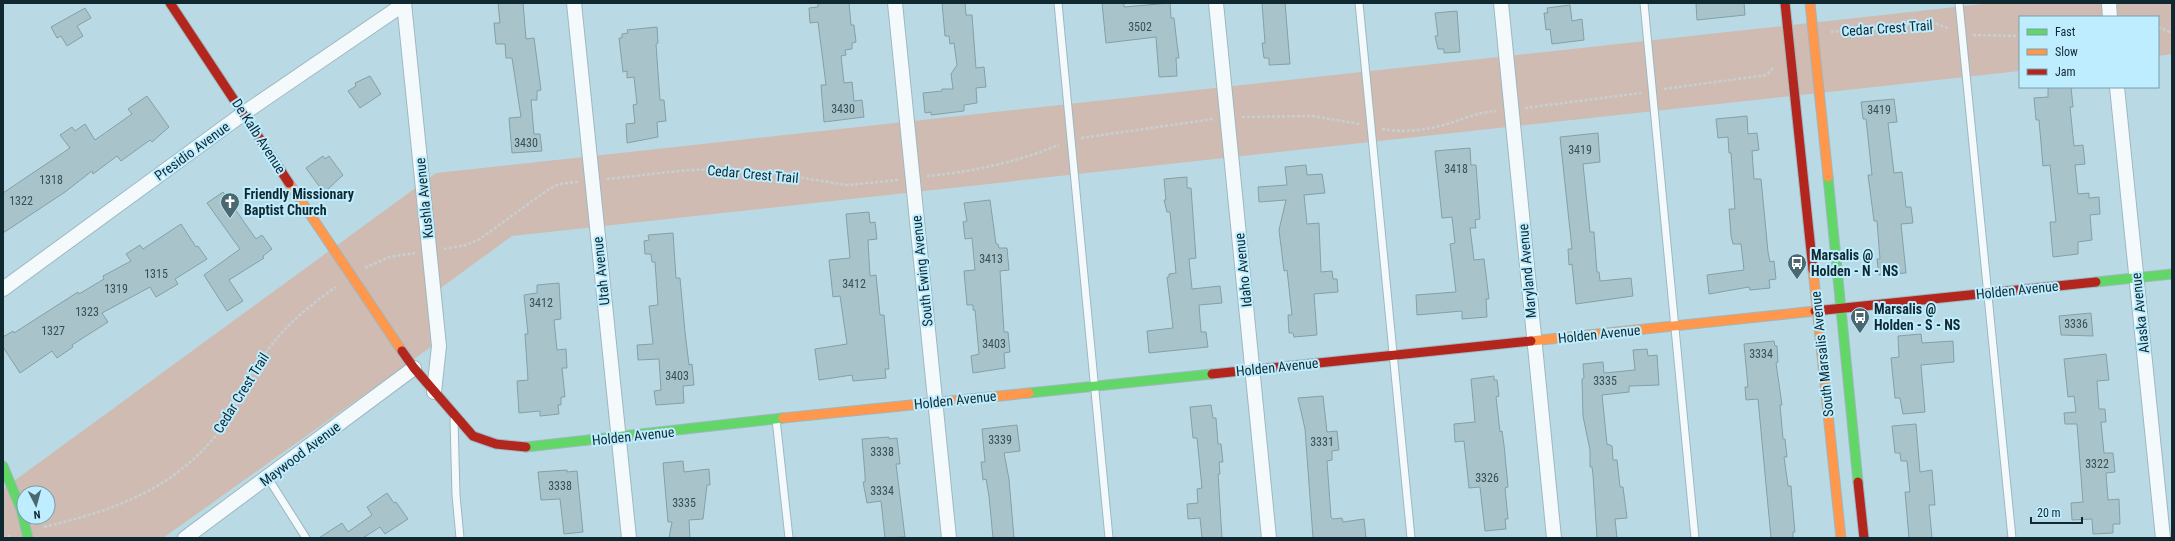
<svg xmlns="http://www.w3.org/2000/svg" width="2175" height="541" viewBox="0 0 2175 541" font-family="'Roboto Condensed',sans-serif">
<style>
.green{fill:#cfbbb1;fill-rule:evenodd}
.building{fill:#a8c4ca;stroke:#84a0a6}
.lines{fill:none;stroke-linecap:round;stroke-linejoin:round}
.lane-casing{stroke:#9eb8c0;stroke-width:9}
.street-casing{stroke:#9eb8c0;stroke-width:16}
.fast-casing{stroke:#9eb8c0;stroke-width:11}
.slow-casing{stroke:#9eb8c0;stroke-width:11}
.jam-casing{stroke:#9eb8c0;stroke-width:11}
.path{stroke:#c6d0d3;stroke-width:2.5;stroke-dasharray:3 2;stroke-linecap:butt}
.lane{stroke:#f4f9fb;stroke-width:7}
.street{stroke:#f4f9fb;stroke-width:14}
.fast{stroke:#63d668;stroke-width:9}
.slow{stroke:#ff974d;stroke-width:9}
.jam{stroke:#b3261e;stroke-width:9}
.labels{text-anchor:middle;dominant-baseline:central;stroke-width:4;stroke-linejoin:round;paint-order:stroke}
.number-label{font-size:12px;fill:#375058}
.street-label{font-size:14px;fill:#102931;stroke:#beedff}
.poi-label{font-size:14px;font-weight:bold;fill:#102931;stroke:#beedff;text-anchor:start}
</style>
<rect width="100%" height="100%" fill="#b9dae5"/>
<path class="green" d="M1992 3H2172V54L2158 56V17H2020V71L512 236 427 298 431 347 163 538H3V489L436 173ZM24 493H48V517H24Z"/>
<path class="building" d="M498 3H523L526 39 534 38 541 90 537 91V100H531L534 134H540L542 151 512 153 509 118 521 117 512 58H506L505 44H496L494 23H500Z
M818 3H849L851 25H854L856 42 852 43V49L845 50 846 55 841 56 844 83 852 82 854 101 862 100 864 117 824 122 821 85H826L818 22 810 23 809 8 818 7Z
M942 3H965L966 15H972L976 68 984 67 986 87 976 88 977 103 964 105V111L931 115V112L925 113 923 93 942 91V89H953L951 74 957 65 954 43 950 44 949 36H945Z
M1102 3H1124V7L1170 3 1171 18H1174L1177 44 1179 58H1176L1177 76 1159 77 1156 37 1106 43Z
M1262 3H1285L1290 64 1269 65V58H1264L1262 43H1265Z
M1696 3H1744L1745 15 1697 20Z
M1570 5 1572 21 1582 19 1584 40 1552 44 1550 29 1546 30 1544 13H1548L1547 8Z
M85 8 91 18 77 26 83 36 67 46 61 36 57 38 51 27Z
M1457 11 1460 52 1444 53V49H1438L1435 36H1438L1435 13Z
M657 27 658 43 656 44 660 100H664L666 121 657 122 658 137 627 143 626 124 635 123 633 105 637 104 634 77 627 78V71L623 72 619 38H622V34L628 33 627 30Z
M370 76 381 94 360 108 348 91 356 86 355 83Z
M2048 87H2071L2073 107H2070L2074 146 2083 145 2085 164 2075 165 2078 194 2089 193V198L2099 197 2100 214 2090 215 2092 240 2078 242V254L2053 257 2050 222H2056L2050 165 2043 166 2039 120H2036L2034 98 2048 97Z
M147 96 169 127 152 142 150 140 121 161 117 156 93 174 92 171 65 192 3 233V193L70 148 60 135 72 127 75 131 85 124 95 140 132 114 128 109Z
M1894 99 1897 122 1888 123 1894 173 1902 172 1906 207H1911L1913 223 1901 224 1906 273 1879 275 1877 259H1880L1877 221H1874L1868 175H1872L1866 119H1863L1861 102Z
M1747 116 1748 134 1757 133 1759 150 1752 151 1754 179H1761L1768 252 1770 262 1774 261 1776 279 1769 280 1770 288 1750 290 1749 287 1709 294 1707 275 1744 270 1741 244H1733L1731 236 1729 209H1735L1731 153H1729L1728 137 1718 138 1716 119Z
M1598 133 1600 162 1583 164 1590 232H1594L1597 272H1599L1600 281 1631 278 1633 296 1576 304 1572 264 1569 265 1568 249H1572L1560 137Z
M1470 148 1471 165H1476L1480 219 1475 220 1476 228H1470L1474 260 1484 259 1489 299H1486L1487 317 1462 319V311L1417 315 1416 295 1456 292 1450 244 1455 243 1452 217 1442 218 1435 151Z
M323 156 325 159 329 156 343 175 324 193 306 168Z
M1306 165 1307 175 1322 174 1325 193 1304 195 1307 224 1319 223 1321 272 1332 271 1333 279H1337L1338 292 1314 294 1317 335 1294 337 1293 333H1289L1288 315H1292L1287 270 1284 271 1279 230 1286 200 1259 202 1258 187 1287 185 1285 167Z
M1187 177V188H1191L1196 258 1189 259 1192 289 1220 286 1222 303 1199 305 1201 332H1206L1208 347 1149 353 1147 331 1173 328 1167 277H1169V274L1176 273 1170 212H1167L1164 200H1166L1164 179Z
M223 192 256 239 262 235 272 249 263 256 264 258 229 280 243 301 227 311 204 275 240 249 207 203Z
M990 200 996 244H998L999 248H1007L1009 270 1000 271 1004 332H1008L1010 352 1004 353 1005 368 973 373 971 356 979 354 975 310H973V305H967L964 271 975 270 972 238 965 239 963 222 967 221 964 203Z
M869 212 870 223 875 222 877 239 868 240 870 276 876 275 880 315H884L889 369H885L886 378 853 381 852 375 819 380 815 349 847 344 840 296 833 297 829 260 850 258 846 214Z
M181 224 196 247 198 246 207 259 175 279 178 284 156 297 150 287 102 313 108 322 72 345 73 347 57 358 52 351 20 373 3 347V337L13 331 14 333 78 292 79 294 104 279 103 276 131 261 126 254 140 245 143 249Z
M673 233 676 278H680L685 332 689 365 692 364 694 385 683 386 684 403 656 405 654 391 661 390 659 359 638 360 637 345 653 344 649 306 658 305 655 262H652L651 254H645L644 241 649 240 648 235Z
M559 283 561 319 554 320 557 350 566 349 567 368H562L565 397H561V405H558L559 414 540 416V411L519 413 517 381 528 380 525 334H528L524 295 537 293V285Z
M2091 313 2093 336 2061 335 2059 316Z
M1921 334 1922 343 1953 341 1954 362 1921 365 1925 412 1903 414 1900 398H1895L1891 358 1899 357 1898 336Z
M1774 341 1775 346H1777L1778 362 1776 363 1782 405H1780L1783 439H1785L1787 457H1784L1788 486H1791L1792 499 1795 532H1793V538H1771L1758 399 1746 400 1745 387H1748L1744 344Z
M1647 349 1648 356 1657 355 1659 385 1629 386V392L1602 395 1607 444 1612 446 1613 460H1617L1620 487H1623L1627 518 1615 519 1617 538H1597L1593 475 1592 467H1590V450L1583 416 1582 379 1584 378 1583 364 1603 362 1604 373 1635 370 1633 350Z
M2106 354 2109 380 2097 381 2099 409H2105L2106 422H2101L2104 453H2113L2115 472 2106 473 2108 500 2119 499 2120 524H2113V533L2093 534 2092 519 2072 520 2071 503 2083 502 2077 424H2065L2064 413 2076 412 2074 396 2068 397 2064 359Z
M1494 376V380H1497L1499 396 1496 397 1500 432 1502 431 1504 445 1508 487 1505 488 1508 519H1505L1506 529 1485 531 1480 487 1469 488 1464 441 1455 442 1454 424 1475 422 1471 379Z
M1323 396 1327 432 1337 431 1339 450 1332 451V460L1327 461 1331 517 1333 519 1342 518 1343 522 1364 519 1366 538H1313L1305 429 1298 398Z
M1211 405 1213 418H1216L1218 444H1221L1223 462H1219L1220 474H1218L1222 538H1202L1200 518 1188 519 1187 504 1198 503 1197 489 1202 488 1197 438H1193L1190 407Z
M1916 424 1920 472 1932 470 1935 505H1929L1932 538H1909L1905 492H1910L1907 461H1901L1900 453H1895L1892 426Z
M1017 425 1020 451 1004 453 1009 479 1014 538H993L989 496 986 479 983 480 981 462H985L982 429Z
M889 437V439L897 438 900 464H896L905 537 885 538 881 501 867 503 863 482H865V475L862 439Z
M683 461 684 472 709 469 710 485H707L703 519 689 520 690 538H669L672 522H668L663 463Z
M567 470V472L577 471 583 532 564 534 560 499 541 500 538 472Z
M387 493 394 503 396 502 408 519 385 534 380 527 363 538H319L342 523 348 532 372 515 367 507Z"/>
<g class="lines">
<defs>
<path id="lane" d="M1058 3 1109 538
M1359 3 1411 538
M1644 3 1695 538
M1959 3 2012 538
M776 419 789 538
M454 420 456 495 460 538
M268 478 306 538"/>
<path id="street" d="M404 3 439 346 434 392
M574 3 629 538
M895 3 949 538
M1216 3 1269 538
M1501 3 1554 538
M2109 3 2110 17
M2117 87 2163 538
M3 289 244 113 404 4
M185 538 414 368"/>
<path id="fast" d="M1828 177 1858 482
M2096 282 2172 274
M1029 393 1212 374
M526 447 783 418
M3 466 21 509 28 538"/>
<path id="slow" d="M1810 3 1828 177
M289 183 402 351
M1813 270 1841 538
M1531 341 1815 311
M783 418 1029 393"/>
<path id="jam" d="M170 3 289 183
M1785 3 1813 270
M1815 311 2096 282
M402 351 414 368 473 436 496 444 526 447
M1212 374 1531 341
M1858 482 1864 538"/>
</defs>
<use href="#lane" class="lane-casing"/>
<use href="#street" class="street-casing"/>
<use href="#fast" class="fast-casing"/>
<use href="#slow" class="slow-casing"/>
<use href="#jam" class="jam-casing"/>
<path class="path" d="M2158 27 2172 33
M1831 32 1922 23 1937 24 1950 29
M1973 35 2020 36
M1664 89 1767 75 1773 68
M1525 108 1641 93
M1242 117 1312 116 1360 124
M1382 129C1402 132 1421 131 1440 126 1460 121 1476 112 1496 111
M1081 138 1213 119
M927 176C973 172 1016 162 1059 145
M607 179 688 170 727 169 766 172 847 185 898 180
M444 249 466 245 480 239 546 191 559 184 578 182
M365 268 389 257 415 253
M44 527C116 510 181 487 225 423 235 408 242 391 251 375 272 338 301 311 336 287
M3 538 10 536"/>
<use href="#lane" class="lane"/>
<use href="#street" class="street"/>
<use href="#fast" class="fast"/>
<use href="#slow" class="slow"/>
<use href="#jam" class="jam"/>
</g>
<defs>
<symbol id="church-pin" viewBox="-11 -11 22 30"><path d="M0 17L-7.5 6A9.5 9.5 0 1 1 7.5 6Z" fill="#4b6770" stroke="#beedff"/><path d="M-1.2-6h2.4v3.5h3.3v2.4h-3.3V6h-2.4V-.1h-3.3v-2.4h3.3Z" fill="#fff"/></symbol>
<symbol id="bus-pin" viewBox="-11 -11 22 30"><path d="M0 17L-7.5 6A9.5 9.5 0 1 1 7.5 6Z" fill="#4b6770" stroke="#beedff"/><path d="M-5-6H5V4H4V6H2V4H-2V6H-4V4H-5ZM-3.5-4V0h7V-4ZM-3.5 1.2v1.5H-2V1.2ZM2 1.2v1.5H3.5V1.2Z" fill="#fff"/></symbol>
</defs>
<g fill-rule="evenodd">
<use href="#church-pin" x="219" y="191" width="22" height="30"/>
<use href="#bus-pin" x="1786" y="252" width="22" height="30"/>
<use href="#bus-pin" x="1849" y="306" width="22" height="30"/>
</g>
<g class="labels">
<g class="number-label">
<text x="1140" y="27">3502</text>
<text x="843" y="109">3430</text>
<text x="1879" y="110">3419</text>
<text x="526" y="143">3430</text>
<text x="1580" y="150">3419</text>
<text x="1456" y="169">3418</text>
<text x="51" y="180">1318</text>
<text x="21" y="201">1322</text>
<text x="991" y="259">3413</text>
<text x="156" y="274">1315</text>
<text x="854" y="284">3412</text>
<text x="116" y="289">1319</text>
<text x="541" y="303">3412</text>
<text x="87" y="312">1323</text>
<text x="2076" y="324">3336</text>
<text x="53" y="331">1327</text>
<text x="994" y="344">3403</text>
<text x="1761" y="354">3334</text>
<text x="677" y="376">3403</text>
<text x="1605" y="381">3335</text>
<text x="1000" y="440">3339</text>
<text x="1322" y="442">3331</text>
<text x="882" y="452">3338</text>
<text x="2097" y="464">3322</text>
<text x="1487" y="478">3326</text>
<text x="560" y="486">3338</text>
<text x="882" y="491">3334</text>
<text x="684" y="503">3335</text>
</g>
<g class="street-label">
<text transform="translate(1887 28) rotate(-4)">Cedar Crest Trail</text>
<text transform="translate(259 136) rotate(57)">De Kalb Avenue</text>
<text transform="translate(192 151) rotate(-36)">Presidio Avenue</text>
<text transform="translate(753 174) rotate(5)">Cedar Crest Trail</text>
<text transform="translate(424 198) rotate(-96)">Kushla Avenue</text>
<text transform="translate(1243 270) rotate(-96)">Idaho Avenue</text>
<text transform="translate(601 271) rotate(-96)">Utah Avenue</text>
<text transform="translate(922 271) rotate(-96)">South Ewing Avenue</text>
<text transform="translate(1527 271) rotate(-95)">Maryland Avenue</text>
<text transform="translate(2017 290) rotate(-6)">Holden Avenue</text>
<text transform="translate(2140 313) rotate(-96)">Alaska Avenue</text>
<text transform="translate(1599 334) rotate(-6)">Holden Avenue</text>
<text transform="translate(1822 354) rotate(-96)">South Marsalis Avenue</text>
<text transform="translate(1277 367) rotate(-6)">Holden Avenue</text>
<text transform="translate(241 393) rotate(-58)">Cedar Crest Trail</text>
<text transform="translate(955 400) rotate(-6)">Holden Avenue</text>
<text transform="translate(633 436) rotate(-6)">Holden Avenue</text>
<text transform="translate(300 454) rotate(-37)">Maywood Avenue</text>
</g>
<g class="poi-label">
<text x="244" y="194">Friendly Missionary<tspan x="244" dy="16">Baptist Church</tspan></text>
<text x="1811" y="255">Marsalis @<tspan x="1811" dy="16">Holden - N - NS</tspan></text>
<text x="1874" y="309">Marsalis @<tspan x="1874" dy="16">Holden - S - NS</tspan></text>
</g>
</g>
<rect width="2175" height="541" fill="none" stroke="#102931" stroke-width="8"/>
<rect x="2019" y="16" width="140" height="72" fill="#beedff" stroke="#789fad"/>
<rect x="2027" y="29" width="20" height="6" fill="#63d668" stroke="#789fad"/>
<text x="2055" y="36" font-size="12" fill="#102931">Fast</text>
<rect x="2027" y="49" width="20" height="6" fill="#ff974d" stroke="#789fad"/>
<text x="2055" y="56" font-size="12" fill="#102931">Slow</text>
<rect x="2027" y="69" width="20" height="6" fill="#b3261e" stroke="#789fad"/>
<text x="2055" y="76" font-size="12" fill="#102931">Jam</text>
<g transform="translate(36 505) rotate(174)"><circle r="19" fill="#beedff" stroke="#789fad"/>
<path d="M0-3L7 15L0 10L-7 15Z" fill="#4b6770"/>
<text y="-6" font-size="11" font-weight="bold" text-anchor="middle" fill="#102931">N</text>
</g>
<path d="M2031 517v6h51v-6" fill="none" stroke="#102931" stroke-width="2"/>
<text x="2037" y="517" font-size="12" fill="#102931" stroke="#beedff" stroke-width="3" paint-order="stroke">20 m</text>
</svg>
